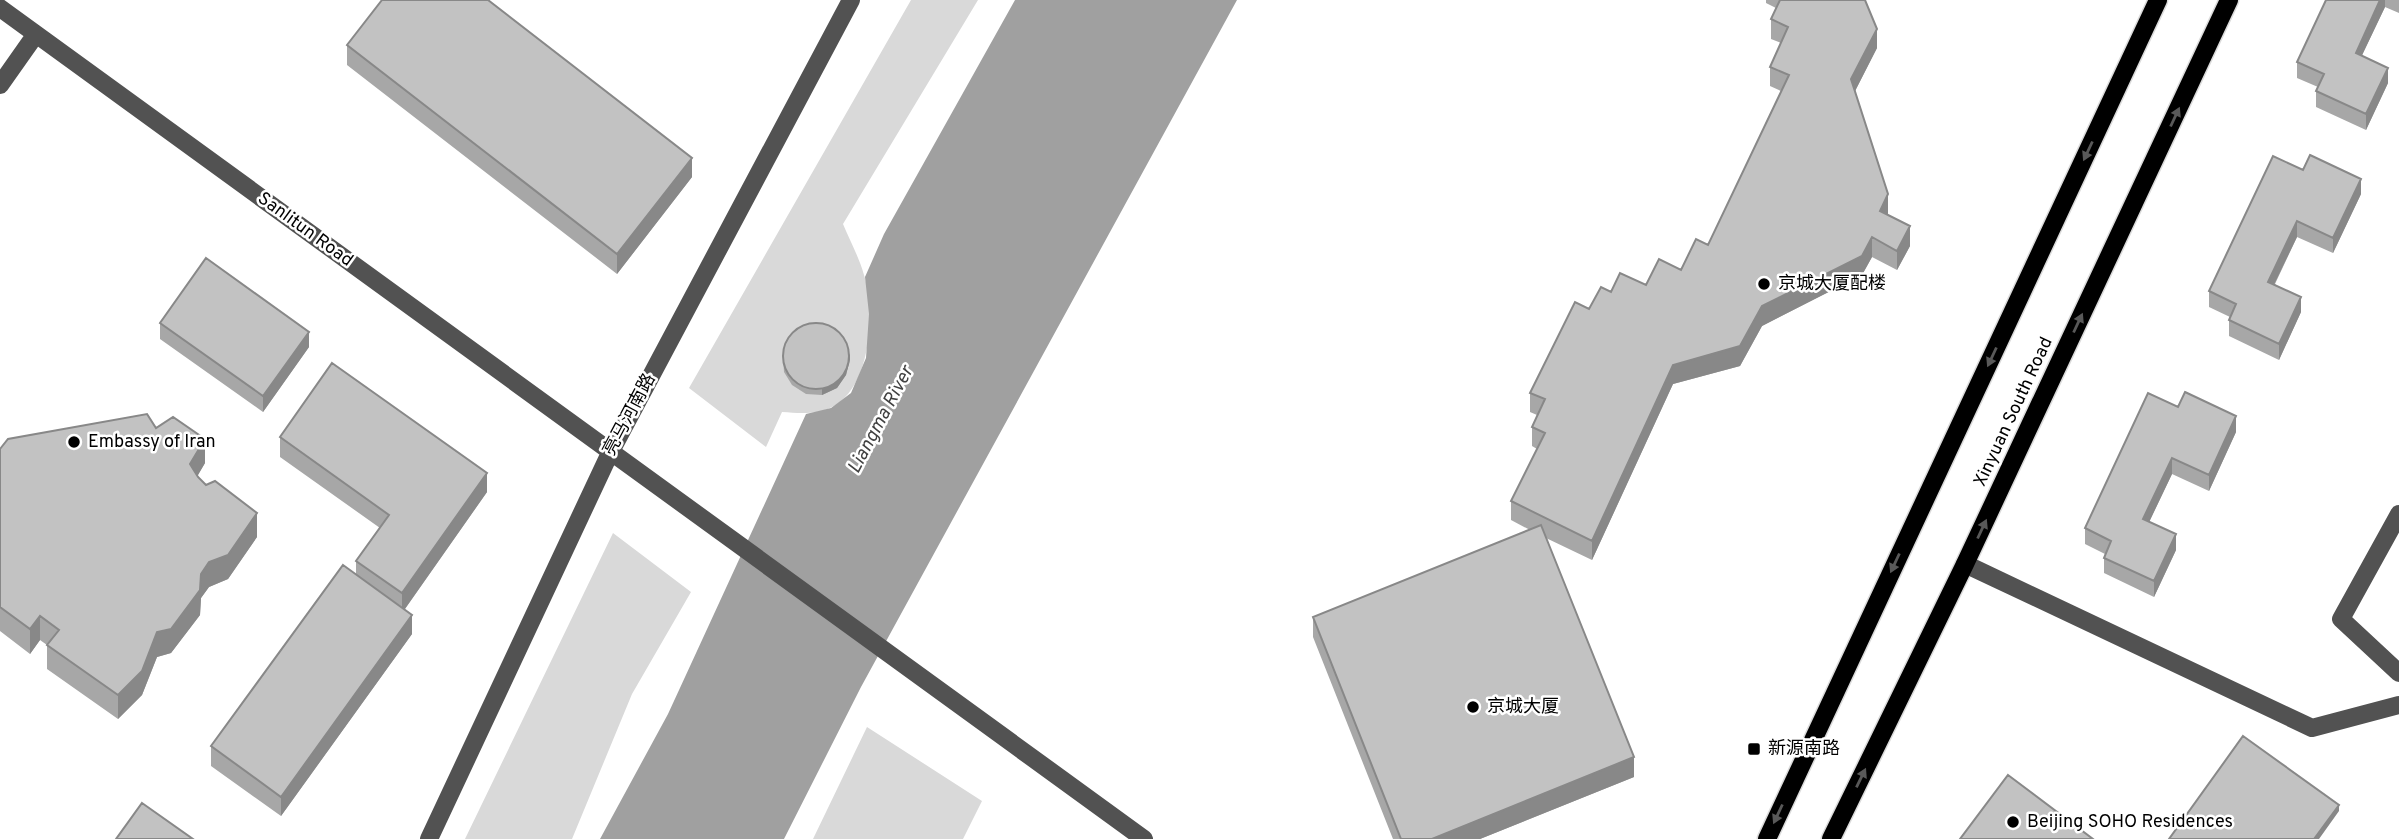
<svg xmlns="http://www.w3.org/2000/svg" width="2399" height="839" viewBox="0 0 2399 839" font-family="Overpass,'Noto Sans SC',sans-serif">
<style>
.green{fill:#d9d9d9}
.water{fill:#a0a0a0}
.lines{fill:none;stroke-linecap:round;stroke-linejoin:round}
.major-casing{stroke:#dbdbdb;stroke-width:21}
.minor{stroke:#525252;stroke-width:18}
.major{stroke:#000;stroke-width:18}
.wall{fill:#a7a7a7}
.shaded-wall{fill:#888}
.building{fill:#c2c2c2;stroke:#888;stroke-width:2}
.oneway{fill:#595959}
.poi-dot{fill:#000;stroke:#fff;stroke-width:2.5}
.labels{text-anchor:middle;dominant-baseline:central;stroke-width:5;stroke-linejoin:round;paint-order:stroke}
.street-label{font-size:18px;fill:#000;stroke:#fff}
.poi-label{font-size:18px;fill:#000;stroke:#fff;text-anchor:start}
.water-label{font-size:19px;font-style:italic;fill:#414141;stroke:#fff}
</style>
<rect width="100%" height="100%" fill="#fff"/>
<path class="green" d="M911 0H978L843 224C850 241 859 257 864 275 876 312 871 390 830 408 815 415 798 413 782 412L766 447 689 388Z
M613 533 691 592 632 694 572 839H465Z
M867 727 982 801 963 839H813Z"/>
<path class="water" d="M1015 0H1237L861 687 784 839H600L668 714 806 414 831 408 851 393 866 358 869 314 865 277 884 234Z"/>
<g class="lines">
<defs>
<path id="major" d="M1767 839 2158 0
M1831 839 1965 564 2229 0"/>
</defs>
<use href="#major" class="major-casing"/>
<path class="minor" d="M0 8 1144 839
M0 85 36 34
M2399 514 2341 619 2399 673
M1965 564 2312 728 2399 705
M429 839 610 453 851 0"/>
<use href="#major" class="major"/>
</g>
<path class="wall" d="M1766 0H1865L1877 48 1855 91 1888 215 1910 246 1897 270 1872 257 1862 275 1762 326 1740 366 1673 384 1592 560 1546 538 1634 777 1480 839H1393L1313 637V617L1530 530 1511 520V501L1537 449 1532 446V427L1537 415 1530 412V393L1589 309 1611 292 1646 285 1681 270 1708 245 1781 91 1770 86V67L1781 43 1771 39V19L1776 8 1766 3Z
M2326 0H2399V13L2385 7 2362 55 2388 83 2366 130 2316 107V91L2318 87 2297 78V62Z
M347 45 692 177 617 274 347 65Z
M2303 170 2361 194 2333 253 2297 237 2275 284 2301 312 2279 360 2229 336V320L2230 317 2209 307V291Z
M160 323 309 347 263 412 160 339Z
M783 356 850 359 846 375 837 388 822 395 806 394 792 385 784 372Z
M2178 407 2236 432 2209 491 2172 474 2149 522 2176 550 2154 597 2104 573V558L2105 554 2085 544V528Z
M156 428 205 463 197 476 257 537 228 579 209 587 201 598 200 615 171 653 157 657 142 695 118 719 47 669V645L40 640 30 654 0 631V449Z
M280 437 487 492 405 609 412 634 281 816 211 766V746L356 574V561L380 528 280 457Z"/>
<path class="shaded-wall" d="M2380 0H2385V7L2356 68V53Z
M1877 29V48L1851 99V79Z
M2388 68V83L2366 130V114Z
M692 158V177L617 274V254Z
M2361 179V194L2333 253V238Z
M1888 194V214L1880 230V211Z
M2297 221V237L2268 297V282Z
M1910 226V246L1897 270V251Z
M1872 237V257L1862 275 1762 326 1740 366 1673 384 1592 560V541L1673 365 1762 306Z
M2301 297V312L2279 360V344Z
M309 332V347L263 412V396Z
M850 354V359L846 375 837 388 822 395V389Z
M2236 416V432L2209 491V475Z
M205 439V463L190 489V464Z
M2172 458V474L2143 535V519Z
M487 473V492L402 613V593Z
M257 513V537L228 579 209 587 201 598 200 615 171 653 157 657 142 695 118 719V695L157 632 209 562Z
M2176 534V550L2154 597V581Z
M412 615V634L281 816V797Z
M40 616V640L30 654V629Z
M1634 757V777L1480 839H1432Z
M2339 805V811L2319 839H2314Z"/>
<path class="building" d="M382 0H488L692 158 617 254 347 45Z
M1780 0H1865L1877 29 1851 79 1888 194 1880 211 1910 226 1897 251 1872 237 1862 256 1762 306 1740 346 1673 365 1592 541 1511 501 1545 433 1532 427 1545 399 1530 393 1575 302 1589 309 1601 287 1611 292 1620 273 1646 285 1659 259 1681 270 1696 239 1708 245 1789 75 1770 67 1788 27 1771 19Z
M2326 0H2380L2356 53 2388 68 2366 114 2316 91 2324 74 2297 62Z
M2310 155 2361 179 2333 238 2297 221 2268 282 2301 297 2279 344 2229 320 2236 304 2209 291 2273 156 2303 170Z
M206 258 309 332 263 396 160 323Z
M783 356a33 33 0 1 1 66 0a33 33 0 1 1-66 0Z
M332 363 487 473 402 593 356 561 389 515 280 437Z
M2185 392 2236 416 2209 475 2172 458 2143 519 2176 534 2154 581 2104 558 2111 541 2085 528 2148 393 2178 407Z
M147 414 156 428 173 417 205 439 190 464 198 477 206 485 215 481 257 513 228 555 209 562 201 574 200 590 171 629 157 632 142 671 118 695 47 645 59 630 40 616 30 629 0 607V449L8 439Z
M1541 525 1634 757 1432 839H1401L1313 617Z
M343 565 412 615 281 797 211 746Z
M2243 736 2339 805 2314 839H2169Z
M2008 775 2093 839H1960Z
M142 803 193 839H116Z"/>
<defs><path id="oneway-solid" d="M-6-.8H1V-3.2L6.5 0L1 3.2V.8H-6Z" transform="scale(1.75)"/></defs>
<g class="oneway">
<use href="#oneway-solid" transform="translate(2175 117) rotate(-65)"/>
<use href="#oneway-solid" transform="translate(2088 151) rotate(115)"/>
<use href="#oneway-solid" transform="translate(2078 323) rotate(-65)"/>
<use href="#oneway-solid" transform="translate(1992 357) rotate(115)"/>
<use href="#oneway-solid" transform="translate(1982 529) rotate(-65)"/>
<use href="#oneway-solid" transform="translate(1895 563) rotate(115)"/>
<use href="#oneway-solid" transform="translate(1861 778) rotate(-64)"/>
<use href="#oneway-solid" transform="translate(1778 814) rotate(115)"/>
</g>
<g class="poi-dot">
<circle cx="1764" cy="284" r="7"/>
<circle cx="74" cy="442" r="7"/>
<circle cx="1473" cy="707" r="7"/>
<rect x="1747" y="742" width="14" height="14" rx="3.5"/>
<circle cx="2013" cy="822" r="7"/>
</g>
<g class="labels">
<g class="street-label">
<text transform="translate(305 230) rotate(36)">Sanlitun Road</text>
<text transform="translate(2014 412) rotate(-65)">Xinyuan South Road</text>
<text transform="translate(630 415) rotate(-62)">亮马河南路</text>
</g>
<g class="poi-label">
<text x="1778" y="284">京城大厦配楼</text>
<text x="88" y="442">Embassy of Iran</text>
<text x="1487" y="707">京城大厦</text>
<text x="1768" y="749">新源南路</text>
<text x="2027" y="822">Beijing SOHO Residences</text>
</g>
<g class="water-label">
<text transform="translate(881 420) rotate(-62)">Liangma River</text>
</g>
</g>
</svg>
